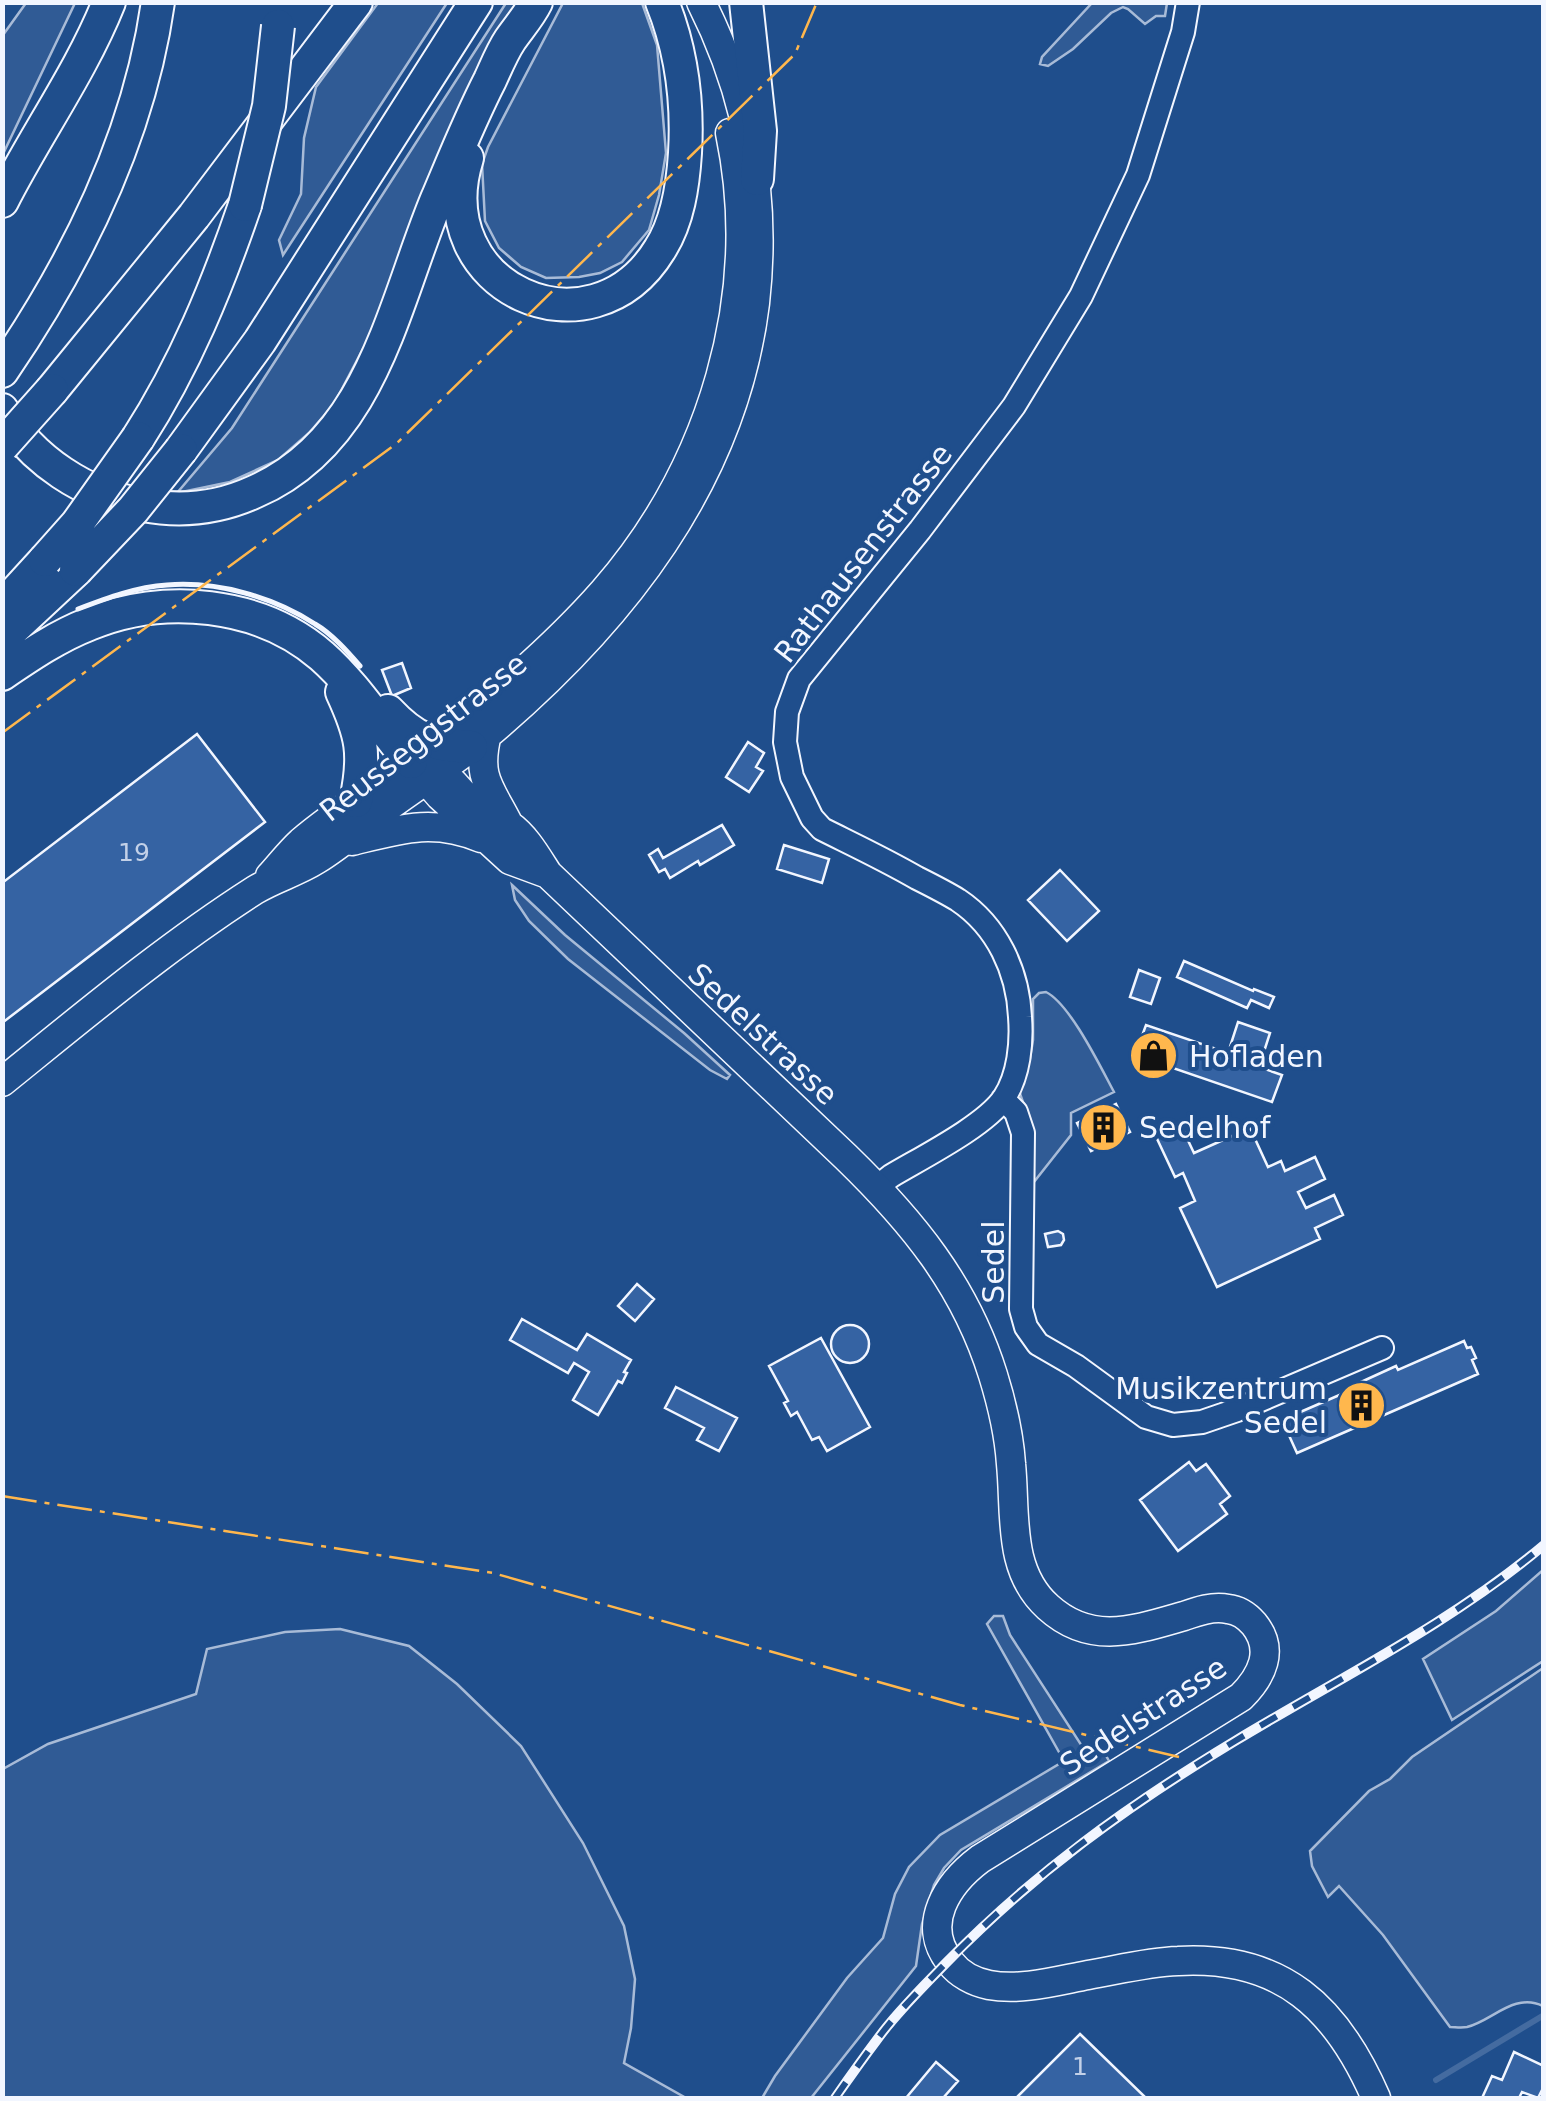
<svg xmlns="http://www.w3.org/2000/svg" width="1546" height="2101" viewBox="0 0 1546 2101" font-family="'DejaVu Sans',sans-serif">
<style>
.green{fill:#305b95;stroke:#a8bbd7;stroke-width:2.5}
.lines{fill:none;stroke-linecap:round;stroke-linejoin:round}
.stream{stroke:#446ba0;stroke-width:6}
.building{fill:#3563a3;stroke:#f2f6ff;stroke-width:2.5}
.minor-casing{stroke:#f2f6ff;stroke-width:26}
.major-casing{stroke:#f2f6ff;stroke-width:31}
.highway-casing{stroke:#f2f6ff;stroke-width:36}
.minor{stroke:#1f4e8c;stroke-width:22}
.major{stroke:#1f4e8c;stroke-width:28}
.highway{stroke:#1f4e8c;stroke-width:32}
.rail-casing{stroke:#f2f6ff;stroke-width:10}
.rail{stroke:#1f4e8c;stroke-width:6;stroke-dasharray:19;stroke-linecap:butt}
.highway-bridge-casing{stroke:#f2f6ff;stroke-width:36;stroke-linecap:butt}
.highway-bridge{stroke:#1f4e8c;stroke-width:32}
.wall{stroke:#f2f6ff;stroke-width:5}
.power{stroke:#ffb74d;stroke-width:2.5;stroke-dasharray:35 8 5 8;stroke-linecap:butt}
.labels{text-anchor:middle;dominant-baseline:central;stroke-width:8;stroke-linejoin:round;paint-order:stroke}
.number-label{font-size:25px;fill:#c3d1e8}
.street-label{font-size:30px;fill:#f2f6ff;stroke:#1f4e8c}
.poi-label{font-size:30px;fill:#f2f6ff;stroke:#1f4e8c;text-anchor:start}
</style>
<rect width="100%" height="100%" fill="#1f4e8c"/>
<path class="green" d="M26 3H75L3 154V35Z
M378 3H447L283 255 279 240 301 194 304 138 316 87Z
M506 3H523L385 307 334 404 309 433 278 460 230 482 177 493 232 428Z
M563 3H642L657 45 666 153 659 195 649 230 622 262 600 273 579 277 546 278 521 267 499 248 485 221 482 164 488 147Z
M1092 3H1167L1165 16H1156L1145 24 1128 9 1123 7 1111 13 1073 49 1048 66 1040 64 1042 57Z
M512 885 565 935 684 1033 730 1075 727 1079 710 1070 568 959 529 921 515 900Z
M1046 992C1070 1004 1100 1066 1114 1092L1071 1113V1135L1030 1187 1028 1116 1019 1091 1030 1059 1033 1040V999L1039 993Z
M1543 1570V1661L1452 1720 1423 1659 1496 1611Z
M994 1616H1003L1010 1635 1087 1754 1104 1752 1109 1761 961 1850 944 1868 934 1885 922 1924 916 1966 811 2098H762L775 2076 847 1978 883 1938 895 1894 909 1867 940 1835 1064 1761 987 1624Z
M340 1629 409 1646 457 1684 521 1746 583 1843 624 1926 635 1979 631 2028 624 2063 686 2098H3V1769L48 1744 196 1694 207 1649 285 1632Z
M1543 1668V2006C1514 1992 1492 2021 1467 2027 1461 2028 1455 2027 1450 2027L1383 1935 1339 1886 1328 1897 1312 1866 1310 1851 1369 1791 1390 1779 1412 1757Z"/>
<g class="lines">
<path class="stream" d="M1436 2080 1544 2015"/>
</g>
<path class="building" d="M402 663 411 688 392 696 382 670Z
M197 734 265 822 2 1023V883Z
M748 742 764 753 756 767 763 771 749 792 726 777Z
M722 825 734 845 700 865 698 861 670 878 665 869 659 872 649 855 658 849 663 858Z
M784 845 829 859 822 883 777 869Z
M1060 870 1099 911 1067 941 1028 900Z
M1184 961 1253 991 1254 989 1274 997 1269 1008 1251 1000 1247 1008 1177 977Z
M1139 970 1160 978 1151 1004 1130 997Z
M1238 1022 1270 1033 1259 1067 1282 1075 1272 1102 1135 1055 1146 1025 1228 1053Z
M1116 1104 1130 1132 1091 1151 1077 1123Z
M1165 1122 1173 1138 1184 1132 1194 1153 1250 1128 1268 1167 1281 1161 1285 1171 1315 1157 1325 1179 1298 1192 1306 1208 1334 1195 1343 1215 1315 1228 1320 1239 1217 1287 1180 1208 1195 1201 1183 1173 1175 1177 1152 1128Z
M1058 1231 1063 1234 1064 1240 1061 1245 1048 1247 1045 1234Z
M637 1284 654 1299 635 1321 618 1306Z
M522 1319 577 1350 587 1334 631 1360 624 1372 627 1373 622 1383 618 1381 598 1415 573 1400 589 1372 574 1363 568 1373 510 1340Z
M831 1344a19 19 0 1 1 38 0a19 19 0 1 1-38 0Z
M821 1338 870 1427 827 1451 819 1437 812 1440 797 1412 791 1416 784 1403 788 1401 769 1366Z
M1464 1341 1467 1348 1471 1347 1476 1358 1472 1360 1478 1374 1297 1453 1282 1420 1351 1390 1350 1387 1396 1366 1398 1370Z
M676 1387 737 1418 719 1451 697 1440 704 1428 665 1408Z
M1189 1462 1196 1471 1206 1464 1230 1496 1220 1504 1227 1514 1178 1551 1140 1500Z
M1080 2034 1146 2098H1016Z
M1514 2052 1544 2066V2086L1538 2098 1522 2092 1519 2098H1482L1492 2076 1502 2080Z
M936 2062 958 2081 943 2098H906Z"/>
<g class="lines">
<defs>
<path id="minor" d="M1003 1099 1016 1112 1023 1133 1021 1309 1026 1327 1038 1344 1076 1366 1146 1417 1173 1425 1202 1422 1237 1410 1382 1348
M877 1187 891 1176C921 1158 985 1126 1004 1098 1019 1075 1022 1043 1020 1017 1018 971 997 926 958 900 945 892 931 885 917 878 886 860 854 845 822 829L812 818 792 777 785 742 787 712 799 679 920 530 1014 406 1081 296 1138 175 1183 32 1188 2"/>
<path id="major" d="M487 734C476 778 490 787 509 825
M411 762C456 771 450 787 481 810 489 816 501 818 509 825 526 837 537 857 548 874L846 1157C912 1221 965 1285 993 1375 1002 1404 1009 1434 1011 1464 1016 1514 1007 1570 1048 1607 1091 1646 1135 1630 1184 1616 1198 1611 1213 1606 1228 1609 1239 1610 1247 1616 1254 1624 1275 1650 1262 1676 1241 1697L980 1859C948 1883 920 1924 950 1962 959 1974 974 1982 989 1985 1021 1991 1056 1981 1088 1975 1117 1970 1148 1962 1178 1961 1282 1955 1337 2008 1376 2098
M415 767 440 796 510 860 548 874
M352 841C400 829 433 818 481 838
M270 876C280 865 290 852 301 842 343 806 392 778 436 744 495 698 554 648 604 591 712 467 764 296 730 133
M2 1082C85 1015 166 947 255 890 275 878 297 872 316 860 342 844 364 824 389 806 422 782 455 761 487 735 621 622 733 482 755 303 767 197 749 97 701 2"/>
<path id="highway" d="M746 2 760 131 757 179
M467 158C426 288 591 362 660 249 678 221 683 185 685 153 688 102 681 49 662 2
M2 201C36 134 81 72 109 2
M2 371C78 260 139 137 158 2
M52 390 194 216 356 2
M2 410C31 460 86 496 143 505 181 512 219 508 254 492 372 441 393 305 437 199 454 159 470 119 490 80 496 67 502 52 510 40 519 27 529 16 536 2
M138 438C185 365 217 287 245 205
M181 450 260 341 476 2
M2 607 45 560
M2 639 76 570
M2 674C30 655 58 636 89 624 163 593 260 602 322 656 356 686 381 727 411 762
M342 692C362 735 366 754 356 801
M388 711C416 741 431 744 471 747"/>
</defs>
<use href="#minor" class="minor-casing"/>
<use href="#major" class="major-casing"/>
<use href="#highway" class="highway-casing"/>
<use href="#minor" class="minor"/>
<use href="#major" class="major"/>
<use href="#highway" class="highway"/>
<defs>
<path id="rail" d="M835 2098C849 2078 864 2057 879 2037 899 2010 923 1987 946 1963 1034 1873 1127 1806 1235 1741 1339 1678 1450 1624 1544 1545"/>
</defs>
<use href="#rail" class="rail-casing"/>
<use href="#rail" class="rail"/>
<defs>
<path id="highway-bridge" d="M245 205 269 106 278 26
M2 446 52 390
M45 560 77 524 138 438
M76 570 133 510 181 450"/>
</defs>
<use href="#highway-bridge" class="highway-bridge-casing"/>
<use href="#highway-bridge" class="highway-bridge"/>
<path class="wall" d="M78 609C107 598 136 587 167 585 218 581 273 597 315 624 332 634 347 651 360 666"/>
<path class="power" d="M2 733 396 444 795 54 817 2
M2 1496 493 1573 960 1705 1179 1757"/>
</g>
<defs>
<symbol id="shop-disc" viewBox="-11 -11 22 22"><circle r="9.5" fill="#ffb74d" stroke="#1f4e8c"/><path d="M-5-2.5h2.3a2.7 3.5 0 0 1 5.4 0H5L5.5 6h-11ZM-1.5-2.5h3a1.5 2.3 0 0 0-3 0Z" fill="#111"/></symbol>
<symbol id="building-disc" viewBox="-11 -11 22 22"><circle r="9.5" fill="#ffb74d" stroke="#1f4e8c"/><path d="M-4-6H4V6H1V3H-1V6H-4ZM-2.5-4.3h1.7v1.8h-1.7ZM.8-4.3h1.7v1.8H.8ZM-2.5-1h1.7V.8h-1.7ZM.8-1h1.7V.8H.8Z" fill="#111"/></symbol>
</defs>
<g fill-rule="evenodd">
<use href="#shop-disc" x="1126" y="1028" width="55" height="55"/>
<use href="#building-disc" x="1076" y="1100" width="55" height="55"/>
<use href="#building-disc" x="1334" y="1378" width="55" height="55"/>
</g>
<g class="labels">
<g class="number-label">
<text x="134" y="852">19</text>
<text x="1080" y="2066">1</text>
</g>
<g class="street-label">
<text transform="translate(863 553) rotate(-52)">Rathausenstrasse</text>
<text transform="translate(423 737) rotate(-38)">Reusseggstrasse</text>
<text transform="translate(763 1034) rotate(43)">Sedelstrasse</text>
<text transform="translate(993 1262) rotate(-90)">Sedel</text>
<text transform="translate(1143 1716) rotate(-33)">Sedelstrasse</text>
</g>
<g class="poi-label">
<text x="1189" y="1056">Hofladen</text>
<text x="1139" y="1127">Sedelhof</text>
<text x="1327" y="1388" text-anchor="end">Musikzentrum<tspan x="1327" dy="34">Sedel</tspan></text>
</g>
</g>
<rect width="1546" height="2101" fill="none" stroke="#f2f6ff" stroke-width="10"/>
</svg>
